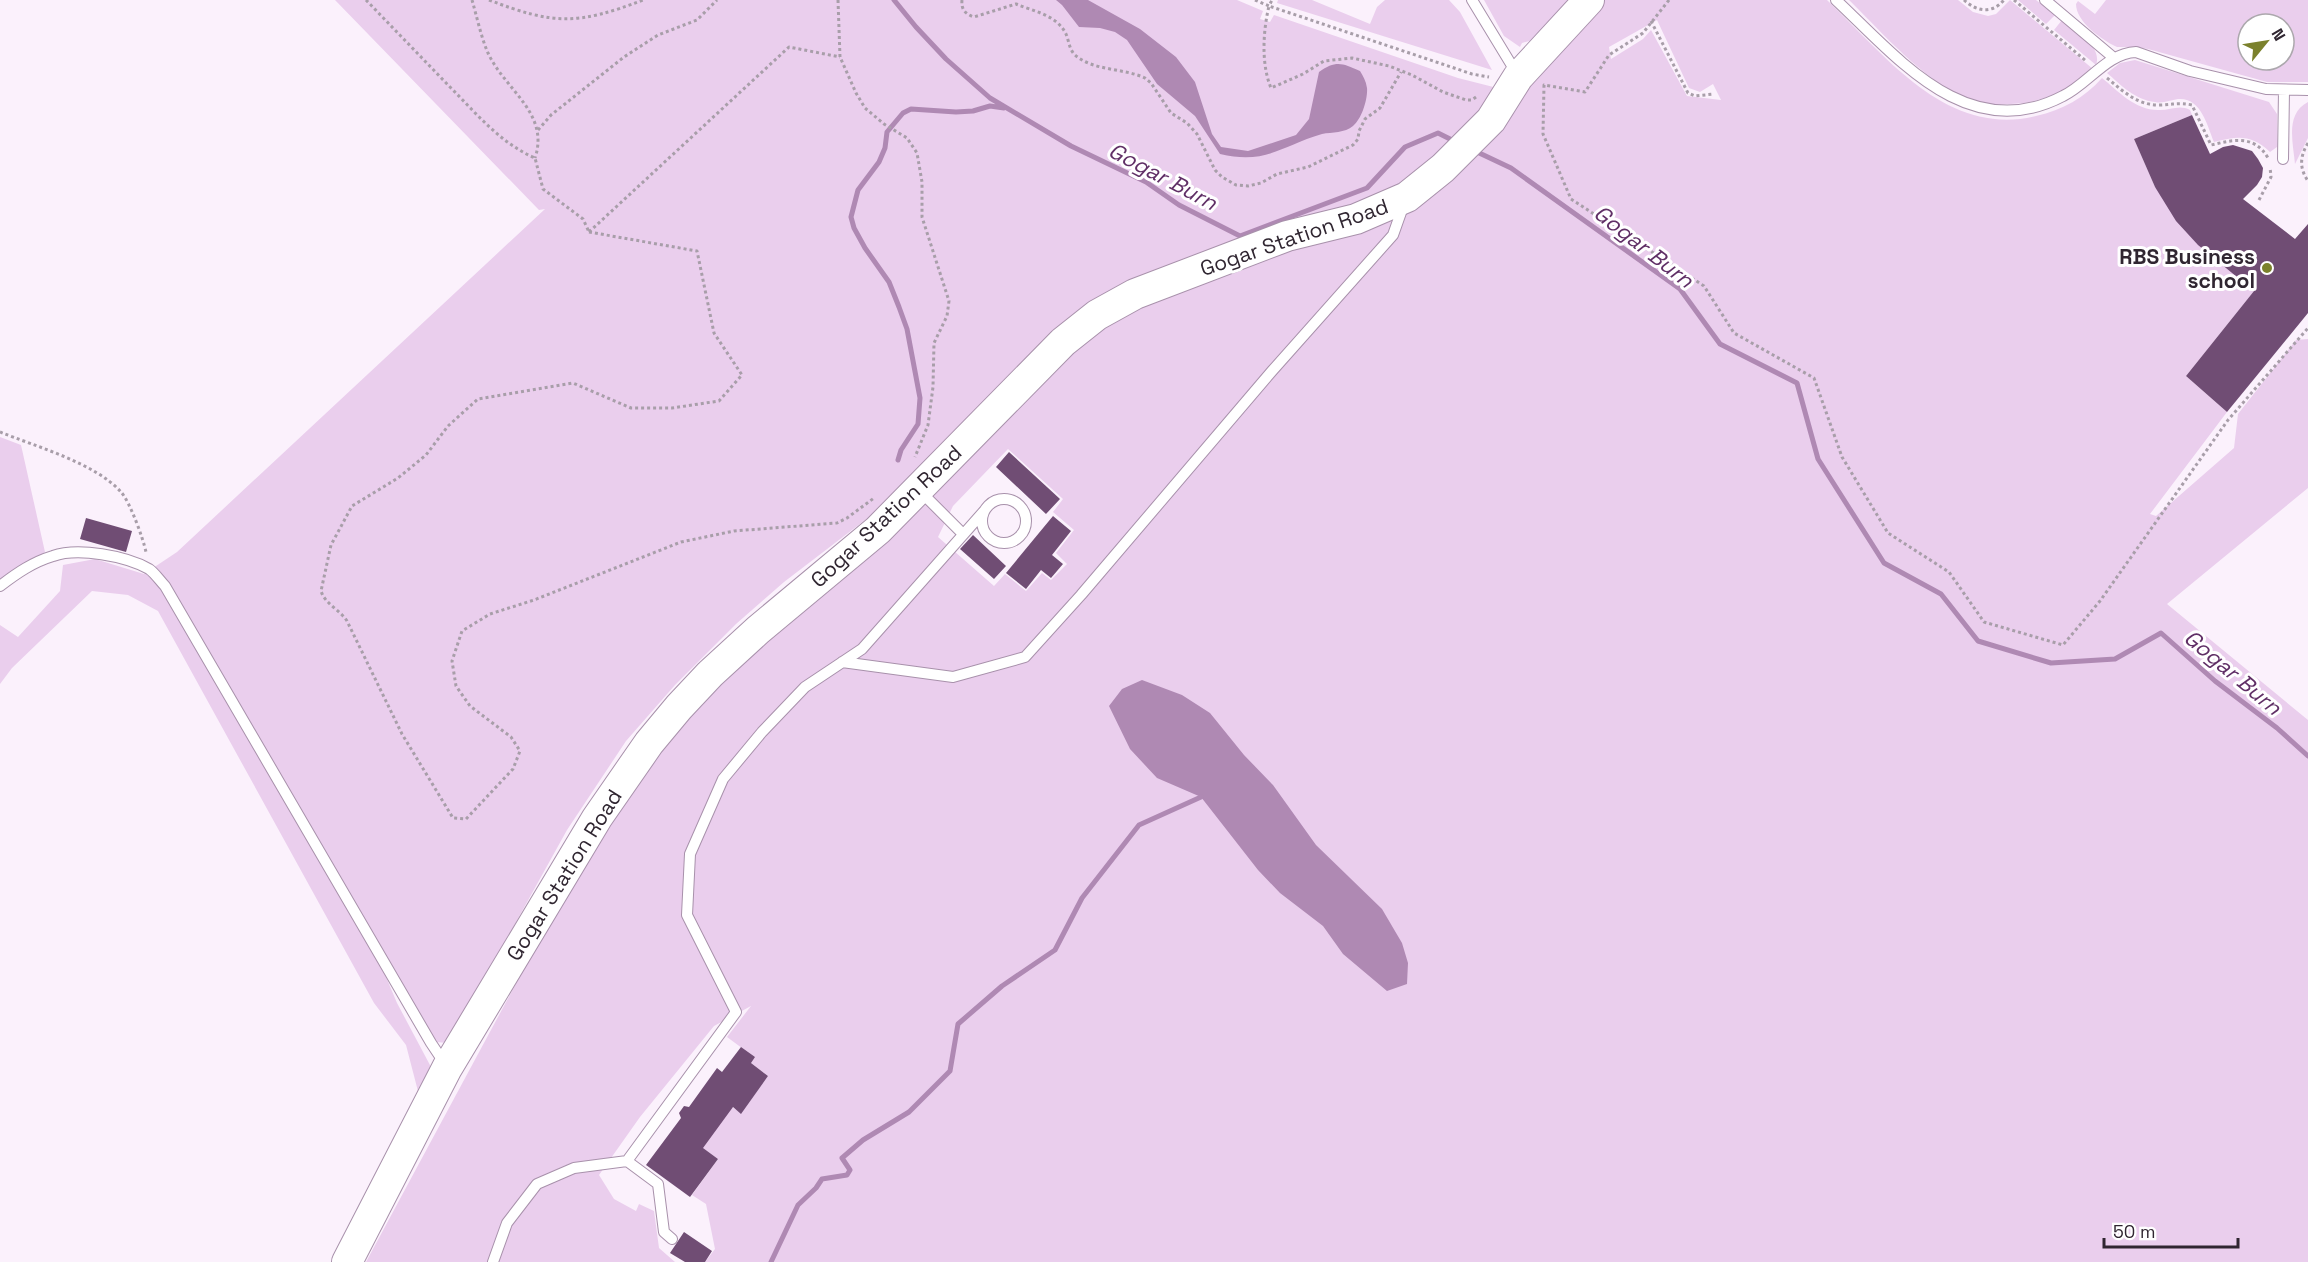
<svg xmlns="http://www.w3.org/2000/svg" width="2308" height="1262" viewBox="0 0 2308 1262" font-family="'Space Grotesk',sans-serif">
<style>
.green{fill:#eaceed;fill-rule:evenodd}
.water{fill:#af89b3}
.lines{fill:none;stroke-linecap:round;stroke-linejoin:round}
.stream{stroke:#af89b3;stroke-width:5}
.building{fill:#704d74}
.lane-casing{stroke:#a891ab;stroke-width:12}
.secondary-casing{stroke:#a891ab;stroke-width:32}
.path{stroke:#a89ea9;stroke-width:3;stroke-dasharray:3 3;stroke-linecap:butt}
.lane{stroke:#fff;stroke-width:10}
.secondary{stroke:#fff;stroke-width:30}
.poi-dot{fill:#7b812c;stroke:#fff;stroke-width:2}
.labels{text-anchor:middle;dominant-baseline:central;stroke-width:6;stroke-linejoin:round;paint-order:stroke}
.street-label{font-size:21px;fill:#302631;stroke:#fff}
.poi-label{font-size:21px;font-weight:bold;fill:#302631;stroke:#fff;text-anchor:end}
.water-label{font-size:22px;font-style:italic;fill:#602f66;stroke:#fff}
</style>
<rect width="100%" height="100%" fill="#fbf1fc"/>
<path class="green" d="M335 0H1237L1263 11 1260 19 1270 22 1274 15 1458 78 1517 93 1543 72 1556 52 1550 35 1522 43 1520 47 1504 36 1484 0H1827C1885 55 1946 138 2036 116 2063 110 2084 98 2102 78 2118 91 2135 110 2158 110 2169 111 2179 104 2190 110L2192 115 2134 139 2155 187 2254 291 2186 376 2227 412 2150 514 2156 516 2234 448 2238 414 2296 340 2308 339V488L2167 604 2308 720V1262H705L715 1249 706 1204 692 1195 718 1159 698 1145 726 1103 741 1113 768 1076 751 1063 754 1057 727 1037 751 1006 714 1026 640 1117 599 1175 614 1199 636 1211 639 1204 654 1211 659 1248 675 1262H366L589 848 704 691 886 504 784 582 736 624 675 685 626 741 567 830 449 1043 435 1042 362 920 397 1003 431 1067 420 1099 406 1045 374 1003 158 611 128 595 92 591 12 668 0 684V625L18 637 60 591 63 565 95 559 144 574 177 552 545 209 539 210ZM1657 20 1689 88 1700 92 1713 84 1721 100 1687 96 1651 30 1643 39 1611 59 1609 47ZM1008 449 1063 499 1053 512 1074 530 1056 553 1067 564 1051 580 1042 573 1026 591 1005 574 994 586 938 537 953 506Z
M1278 0H1312L1370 24 1377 7 1385 0H1449L1460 12 1492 70 1277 3Z
M1849 0H1958L1973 12 1988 16 1996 14 2010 0 2093 69C2072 87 2051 99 2024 103 2012 104 1999 105 1987 104 1937 97 1884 34 1849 0Z
M2018 0H2036L2055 15 2046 24Z
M2106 0H2308V82H2267L2148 49 2137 47H2117C2102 40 2076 22 2076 4L2078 1 2095 14ZM2248 24H2284V60H2248Z
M2062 20C2075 31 2103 46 2096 65L2054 30Z
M2135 60 2269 102 2277 114V147L2270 152C2251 134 2238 136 2214 142 2207 125 2201 97 2178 99 2170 100 2163 104 2155 102 2135 100 2121 85 2107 73L2120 63Z
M2308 102V138L2295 164C2293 142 2285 114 2308 102Z
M0 437 21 445 45 552 0 583Z"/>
<path class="water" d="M1056 0H1088L1140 29 1176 57 1195 82 1212 134 1221 147 1248 151 1296 135 1309 119 1319 72C1336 60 1342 63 1360 71 1363 76 1366 81 1367 88 1368 98 1362 119 1353 126 1345 133 1332 132 1322 134 1281 146 1266 165 1220 154L1195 116 1157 84 1127 40 1115 32 1100 28 1079 27 1062 5Z
M1142 680 1182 695 1210 713 1244 755 1273 785 1316 845 1382 909 1402 943 1408 963 1407 984 1387 991 1343 954 1323 926 1280 893 1258 870 1201 797 1157 778 1130 749 1109 706 1122 689Z"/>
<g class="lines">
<path class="stream" d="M894 0 916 27 946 59 990 98 1071 146 1146 182 1179 205 1240 236 1367 188 1405 147 1438 133 1456 142
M1475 151 1511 168 1680 289 1720 344 1797 383 1818 459 1884 563 1941 594 1978 641 2051 663 2115 659 2161 633 2215 681 2277 728 2308 756
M898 460 901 450 918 424 920 398 907 329 899 307 889 282 865 248 854 228 851 217 858 190 879 162 885 148 887 132 903 113 911 109 956 112 973 111 990 106 1004 108
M771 1262 798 1205 816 1188 822 1179 847 1175 850 1170 842 1158 863 1140 909 1112 950 1071 958 1024 1002 986 1055 950 1082 898 1139 825 1201 797"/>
</g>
<path class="building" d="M2192 115 2210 154 2223 147 2233 145 2252 151 2258 159 2263 168 2262 177 2257 185 2243 199 2295 239 2308 224V313L2227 412 2186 376 2254 291 2198 245 2176 221 2155 187 2134 139Z
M1009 452 1060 499 1046 514 996 467Z
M1053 516 1071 531 1052 555 1063 564 1051 578 1041 570 1026 589 1006 573Z
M86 518 132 531 126 552 80 539Z
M973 535 1006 566 994 579 960 549Z
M741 1047 755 1057 751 1063 768 1076 741 1114 733 1107 703 1148 718 1159 690 1197 646 1165 681 1118 679 1113 684 1106 689 1107 717 1068 722 1072Z
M684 1232 712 1251 705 1262H685L670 1253Z"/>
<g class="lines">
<defs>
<path id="lane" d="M1472 0 1517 74
M1836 0C1898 58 1968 146 2063 96 2088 84 2107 53 2136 52L2190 71 2266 89 2308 90
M2045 0 2114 58
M2283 159 2284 90
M919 490 963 534
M982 521a22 22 0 1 1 44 0a22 22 0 1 1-44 0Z
M0 586C17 573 33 562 53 556 78 547 126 556 149 569 155 573 160 581 165 586L431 1043 445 1064
M842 662 953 677 1025 657 1081 595 1272 371 1393 235 1404 204
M627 1161 658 1184 664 1232 672 1239
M493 1262 507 1223 537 1184 574 1168 627 1161 736 1012 687 915 690 854 723 779 762 732 805 687 862 649 985 510"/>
<path id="secondary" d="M347 1262 447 1068 597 818 649 743 679 707 710 674 758 630 878 530 1063 342 1097 315 1135 294 1287 236 1356 219 1407 197 1443 168 1491 120 1518 77 1589 0"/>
</defs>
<use href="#lane" class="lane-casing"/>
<use href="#secondary" class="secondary-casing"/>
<path class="path" d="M366 0C394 29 422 58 450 87 476 113 500 143 535 158L543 189 583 219 589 232
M472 0C477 17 481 37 488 53 505 90 550 113 535 158
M489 0C554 25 578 25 643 0
M838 0 840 57 856 93 865 108 884 124 907 138 917 153 922 182V217L949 301 947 316 934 343 933 387 928 425 915 457
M962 0C961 9 965 14 974 17L1016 4C1033 11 1057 15 1066 34 1069 41 1069 49 1075 55 1093 71 1124 68 1145 78L1151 83 1171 113 1187 123 1197 134 1215 170 1222 177 1236 185 1248 186 1261 183 1277 174 1308 167 1353 145 1358 139 1359 131 1365 119 1380 108 1401 72
M1255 0 1269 6 1272 0
M1669 0 1643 33 1609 55 1585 92 1544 85 1543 134 1571 199 1704 286 1734 333 1814 378 1842 457 1888 533 1949 572 1984 622 2063 645 2100 601 2228 420 2308 328
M1964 0C1977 12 1992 14 2004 0
M2014 0 2086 61
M1651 21 1688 93 1695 96 1714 94
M2107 78C2123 91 2137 105 2158 105 2170 105 2179 102 2192 105L2211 145C2233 140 2254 134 2268 158
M1476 97 1472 100H1466L1443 92 1412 75 1389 66 1352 58 1324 61 1303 74 1271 88C1261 64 1263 31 1269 6L1472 74 1489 77
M538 130 551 115 624 57 658 35 697 20 717 0
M2308 143C2300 156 2299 168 2308 181
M2259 200 2271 177 2270 167
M589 232 697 251 714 333 742 375 719 401 672 408H631L573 383 478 399 448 426 426 455 398 478 352 506 331 545 321 591C325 604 340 610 347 621L402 734 453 818 466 819 513 769 520 751 511 737 470 706 456 686 452 661 462 631 490 614 534 600 681 542 734 531 837 523 847 518 874 498
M589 232 789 47 840 57
M0 432C37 447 95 463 121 492 130 502 143 538 146 552"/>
<use href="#lane" class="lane"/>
<use href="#secondary" class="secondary"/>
</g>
<circle class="poi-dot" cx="2267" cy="268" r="6"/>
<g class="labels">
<g class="street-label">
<text transform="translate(1294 237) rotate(-19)">Gogar Station Road</text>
<text transform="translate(886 516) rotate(-43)">Gogar Station Road</text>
<text transform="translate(564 875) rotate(-58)">Gogar Station Road</text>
</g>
<g class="poi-label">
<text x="2255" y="256">RBS Business<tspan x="2255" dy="24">school</tspan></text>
</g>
<g class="water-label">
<text transform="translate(1163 176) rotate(28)">Gogar Burn</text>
<text transform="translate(1644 246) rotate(38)">Gogar Burn</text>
<text transform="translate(2233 672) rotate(40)">Gogar Burn</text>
</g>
</g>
<g transform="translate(2266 42) rotate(60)"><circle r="28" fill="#ffffff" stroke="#aca8ad" stroke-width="1.5"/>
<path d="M0-4.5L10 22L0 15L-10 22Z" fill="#7b812c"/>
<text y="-9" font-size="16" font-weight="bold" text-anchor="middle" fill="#302631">N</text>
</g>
<path d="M2104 1238v9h134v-9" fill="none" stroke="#302631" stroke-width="3"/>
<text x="2113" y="1238" font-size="18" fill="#302631" stroke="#ffffff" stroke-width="4.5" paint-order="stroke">50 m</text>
</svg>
